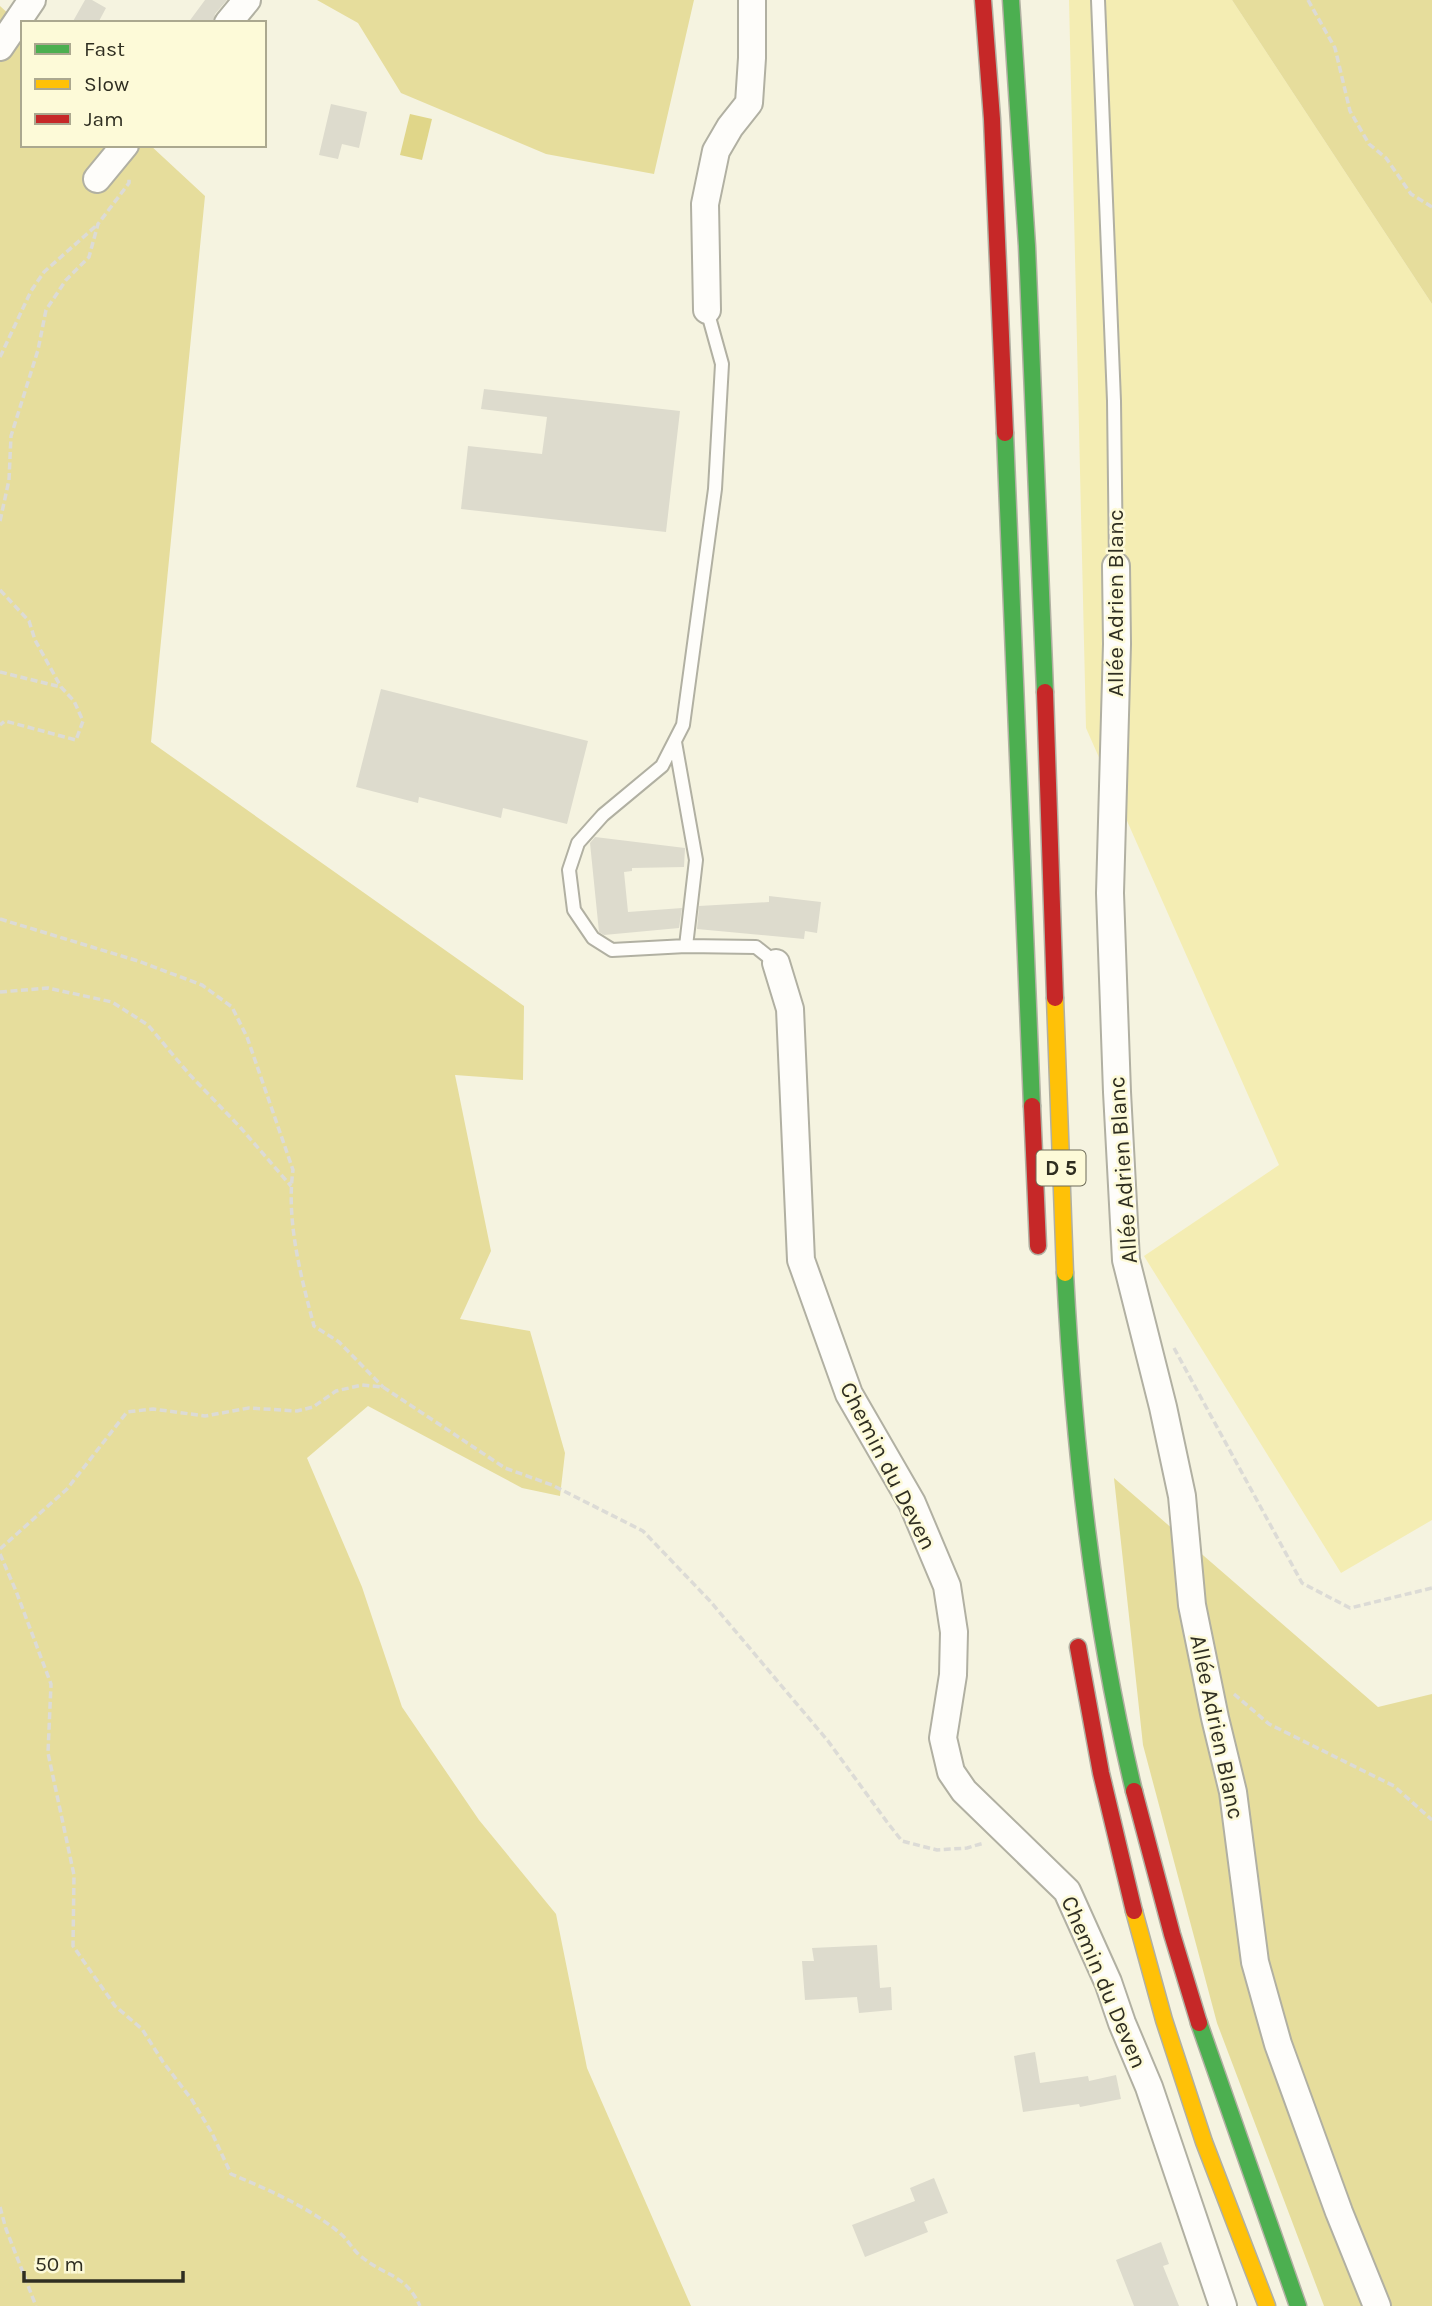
<svg xmlns="http://www.w3.org/2000/svg" width="1432" height="2306" viewBox="0 0 1432 2306" font-family="Karla,sans-serif">
<style>
.green{fill:#f4edb3}
.forest{fill:#e6dd9c}
.water{fill:#e0d689}
.building{fill:#dddbcd}
.lines{fill:none;stroke-linecap:round;stroke-linejoin:round}
.lane-casing{stroke:#b1b0a2;stroke-width:16}
.street-casing{stroke:#b1b0a2;stroke-width:30}
.fast-casing{stroke:#b1b0a2;stroke-width:19}
.slow-casing{stroke:#b1b0a2;stroke-width:19}
.jam-casing{stroke:#b1b0a2;stroke-width:19}
.path{stroke:#dcdbd6;stroke-width:3.5;stroke-dasharray:7 3.5;stroke-linecap:butt}
.lane{stroke:#fefdfa;stroke-width:12}
.street{stroke:#fefdfa;stroke-width:26}
.fast{stroke:#4caf50;stroke-width:16}
.slow{stroke:#ffc107;stroke-width:16}
.jam{stroke:#c62828;stroke-width:16}
.labels{text-anchor:middle;dominant-baseline:central;stroke-width:5;stroke-linejoin:round;paint-order:stroke}
.shield{fill:#fdfad8;stroke:#6d6b58;stroke-width:2}
.shield-label{font-size:21px;font-weight:bold;fill:#2f2e21}
.street-label{font-size:23px;fill:#2f2e21;stroke:#fdfad8}
</style>
<rect width="100%" height="100%" fill="#f5f3e0"/>
<path class="green" d="M1069 0H1232L1432 304V1520L1341 1573 1144 1256 1279 1165 1086 728Z"/>
<path class="forest" d="M317 0H694L654 174 546 154 401 93 358 23Z
M1232 0H1432V304Z
M0 6 23 27V145H150L205 196 151 742 524 1006 523 1080 455 1075 491 1251 460 1319 530 1331 565 1453 560 1496 522 1488 368 1406 307 1458 362 1587 402 1707 479 1820 556 1914 587 2068 691 2306H0Z
M1114 1478 1378 1707 1432 1694V2306H1324L1217 2023 1143 1745Z"/>
<path class="water" d="M410 114 432 119 422 160 400 155Z"/>
<path class="building" d="M85 0H92L106 8 98 23H72Z
M205 0H227L215 14 213 23H188Z
M331 104 367 112 359 148 342 144 338 159 319 155Z
M484 389 680 411 666 532 461 509 468 446 542 454 547 417 481 409Z
M381 689 588 741 567 824 503 808 501 818 419 797 418 803 356 787Z
M595 837 685 848 684 867 632 868V871L624 872 628 912 682 908 679 928 604 935 599 932 590 843Z
M769 896 821 902 817 933 805 931 804 939 697 929 699 906 769 902Z
M877 1945 880 1988 891 1987 892 2010 859 2013 857 1997 805 2000 802 1961H814L812 1948Z
M1035 2052 1040 2083 1088 2076 1089 2081 1116 2075 1121 2099 1080 2107 1079 2104 1023 2112 1014 2056Z
M934 2178 948 2213 924 2222 928 2232 865 2257 852 2225 915 2201 910 2188Z
M1161 2242 1169 2264 1163 2266 1179 2306H1134L1116 2260Z"/>
<g class="lines">
<defs>
<path id="lane" d="M1098 0 1114 401 1116 566
M675 742 696 860 686 946 612 950 593 938 574 910 569 870 578 843 603 815 662 766 683 725 715 489 722 364 707 310
M686 946 756 947 776 963"/>
<path id="street" d="M228 23 247 0
M0 47 32 0
M97 179 125 145
M707 310 705 204 716 151 730 127 749 103 752 58V0
M1116 566 1117 644 1110 893 1117 1092 1126 1260 1163 1407 1182 1496 1192 1605 1215 1718 1233 1792 1255 1962 1278 2044 1339 2212 1377 2306
M776 963 790 1009 801 1260 849 1394 912 1503 947 1586 954 1632 953 1675 943 1738 951 1772 964 1791 1067 1891 1108 1982 1122 2023 1149 2087 1223 2306"/>
<path id="fast" d="M1011 0 1027 246 1045 692
M1005 433 1032 1106
M1065 1273C1074 1448 1093 1620 1134 1791
M1199 2023 1298 2306"/>
<path id="slow" d="M1055 998 1065 1273
M1134 1911 1164 2020 1204 2142 1267 2306"/>
<path id="jam" d="M983 0 992 119 1005 433
M1045 692 1055 998
M1032 1106 1038 1246
M1078 1647 1101 1773 1134 1911
M1134 1791 1172 1934 1199 2023"/>
</defs>
<use href="#lane" class="lane-casing"/>
<use href="#street" class="street-casing"/>
<use href="#fast" class="fast-casing"/>
<use href="#slow" class="slow-casing"/>
<use href="#jam" class="jam-casing"/>
<path class="path" d="M1308 0 1335 48 1350 111 1369 144 1386 158 1411 194 1432 207
M0 357 31 291 44 272 97 225
M0 521 9 480 11 436 38 350 46 310 66 280 89 257 98 224 129 183V178
M0 590 29 621 35 640 61 687 74 701 83 721 76 740 5 721 0 725
M0 672 61 687
M0 919 138 961 202 985 232 1007 247 1037 293 1170C286 1221 301 1277 314 1326L339 1342 383 1387
M0 992 48 988 112 1002 148 1025 189 1074 240 1127 291 1186
M1174 1348 1302 1583 1350 1608 1432 1588
M0 1549 67 1489 127 1412 153 1409 205 1416 249 1408 297 1411 313 1407 336 1391 362 1385 383 1387 505 1468 552 1485 643 1531 710 1601 828 1741 887 1822 902 1841 937 1850 967 1848 984 1843
M0 1554 16 1591 51 1684 48 1753 74 1875 73 1946 115 2006 142 2029 163 2062 192 2100 212 2133 231 2174C269 2190 309 2207 341 2234 349 2241 354 2252 363 2258 387 2277 405 2274 420 2306
M1234 1694 1269 1724 1394 1786 1432 1820
M0 2207 6 2229 36 2306"/>
<use href="#lane" class="lane"/>
<use href="#street" class="street"/>
<use href="#fast" class="fast"/>
<use href="#slow" class="slow"/>
<use href="#jam" class="jam"/>
</g>
<g class="labels">
<rect class="shield" x="1036.5" y="1150.5" width="49" height="35" rx="5"/>
<g class="shield-label">
<text x="1061" y="1168">D 5</text>
</g>
<g class="street-label">
<text transform="translate(1115 603) rotate(-90)">Allée Adrien Blanc</text>
<text transform="translate(1123 1170) rotate(-94)">Allée Adrien Blanc</text>
<text transform="translate(888 1466) rotate(63)">Chemin du Deven</text>
<text transform="translate(1217 1727) rotate(78)">Allée Adrien Blanc</text>
<text transform="translate(1104 1982) rotate(67)">Chemin du Deven</text>
</g>
</g>
<rect x="21" y="21" width="245" height="126" fill="#fdfad8" stroke="#aba88f" stroke-width="2"/>
<rect x="35" y="44" width="35" height="10" fill="#4caf50" stroke="#aba88f" stroke-width="2"/>
<text x="84" y="56" font-size="21" fill="#2f2e21">Fast</text>
<rect x="35" y="79" width="35" height="10" fill="#ffc107" stroke="#aba88f" stroke-width="2"/>
<text x="84" y="91" font-size="21" fill="#2f2e21">Slow</text>
<rect x="35" y="114" width="35" height="10" fill="#c62828" stroke="#aba88f" stroke-width="2"/>
<text x="84" y="126" font-size="21" fill="#2f2e21">Jam</text>
<path d="M24 2271v10h159v-10" fill="none" stroke="#2f2e21" stroke-width="3.5"/>
<text x="35" y="2271" font-size="21" fill="#2f2e21" stroke="#fdfad8" stroke-width="5" paint-order="stroke">50 m</text>
</svg>
